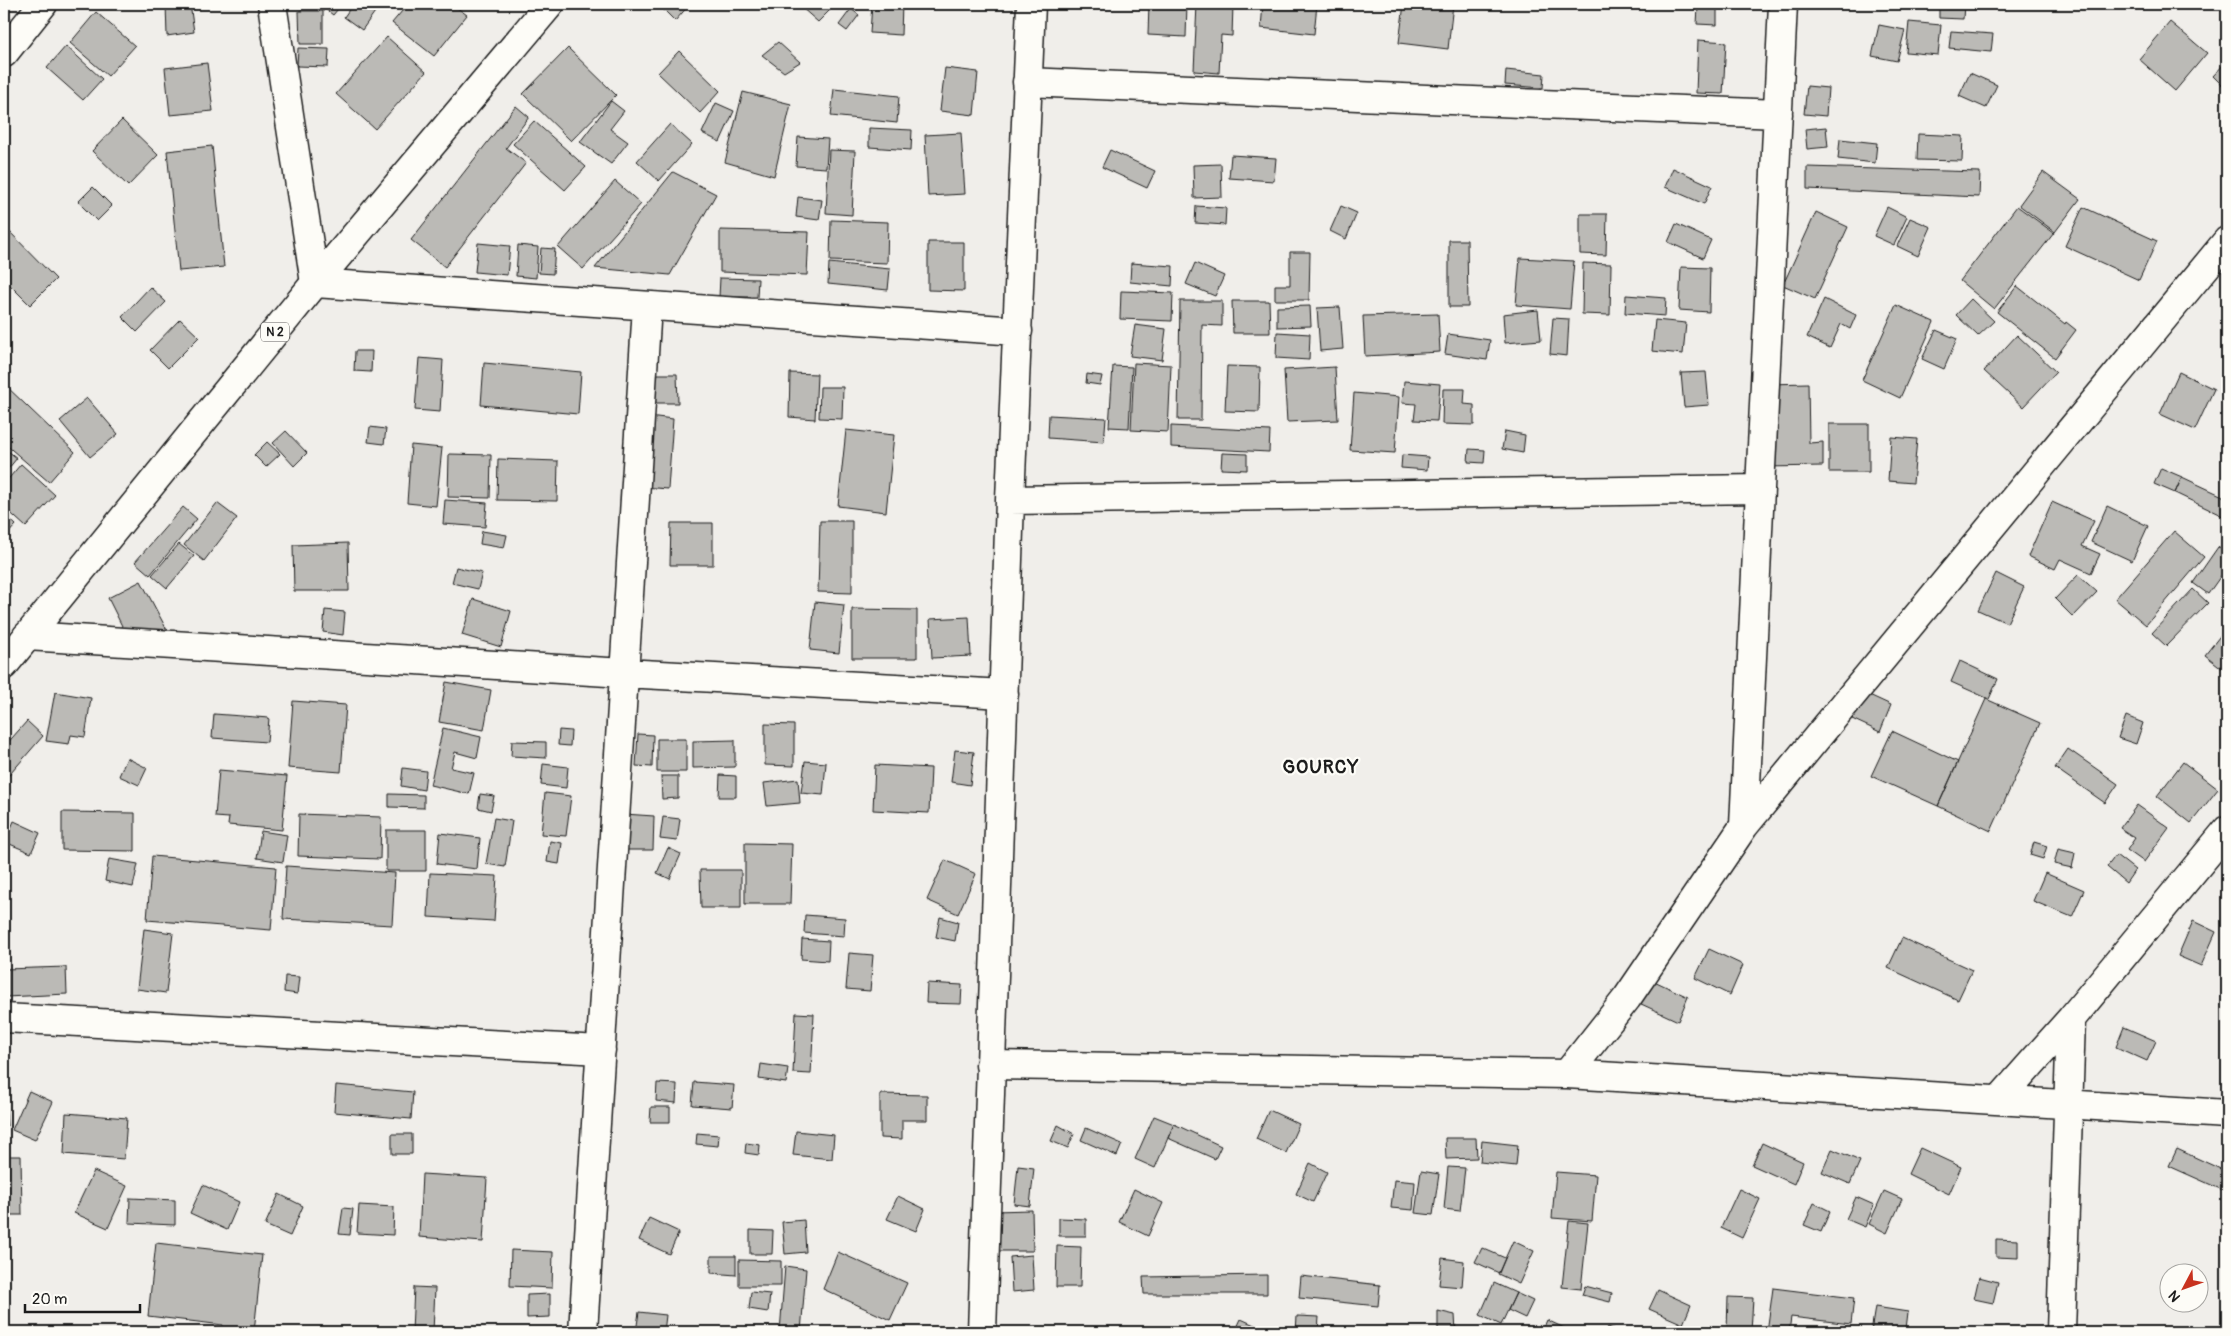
<svg xmlns="http://www.w3.org/2000/svg" width="2231" height="1336" viewBox="0 0 2231 1336" font-family="Pangolin,sans-serif">
<style>
.building{fill:#bbbab6;stroke:#1c1c1c}
.lines{fill:none;stroke-linecap:round;stroke-linejoin:round}
.minor-casing{stroke:#1c1c1c;stroke-width:31}
.primary-casing{stroke:#1c1c1c;stroke-width:31}
.minor{stroke:#fdfcf7;stroke-width:28}
.primary{stroke:#fdfcf7;stroke-width:28}
.labels{text-anchor:middle;dominant-baseline:central;stroke-width:4.5;stroke-linejoin:round;paint-order:stroke}
.shield{fill:#fdfcf7;stroke:#605f5e;stroke-width:1}
.shield-label{font-size:12px;font-weight:bold;fill:#1c1c1c}
.district-label{font-size:19px;font-weight:bold;letter-spacing:1px;fill:#1c1c1c;stroke:#fdfcf7}
</style>
<rect width="100%" height="100%" fill="#f0eeea"/>
<filter id="ink" filterUnits="userSpaceOnUse"><feTurbulence type="fractalNoise" baseFrequency=".02" numOctaves="2"/><feDisplacementMap in="SourceGraphic" scale="10" xChannelSelector="R" yChannelSelector="G"/><feConvolveMatrix kernelMatrix="1 2 1 2 8 2 1 2 1" color-interpolation-filters="sRGB"/></filter>
<g filter="url(#ink)">
<path class="building" d="M142 4H160L158 9Z
M166 4H190L194 32 167 36Z
M319 4H342L333 15Z
M353 4H371L377 9 362 30 344 17Z
M408 4H452L467 15 434 56 392 23Z
M658 4H690L675 21Z
M804 4H836L818 22 801 7Z
M872 4H902L901 35 870 33Z
M1149 4H1187L1186 37 1148 35Z
M1197 4H1233L1232 36 1221 35 1219 73 1194 71Z
M1263 4H1317L1314 34 1261 28Z
M1404 4H1453L1448 49 1399 43Z
M1939 4H1964L1963 19 1939 18Z
M1698 7H1717V25L1697 24Z
M851 9 859 15 847 31 839 25Z
M299 11H323V44H300Z
M96 12 135 46 108 76 70 43Z
M1909 22 1941 25 1938 55 1906 52Z
M2170 22 2207 53 2175 91 2139 59Z
M1879 25 1905 30 1897 61 1872 56Z
M1951 31 1993 34 1991 52 1949 48Z
M387 37 426 72 375 129 336 94Z
M1698 40 1726 42 1723 94 1696 93Z
M778 42 800 62 784 72 762 55Z
M66 46 102 79 83 100 47 68Z
M298 48 329 49 328 67 297 66Z
M568 48 616 95 571 141 523 94Z
M679 51 720 91 700 113 658 73Z
M2227 61V90L2213 76Z
M207 63 213 111 170 115 165 68Z
M945 68 978 72 974 115 940 111Z
M1506 70 1544 74 1543 88 1505 85Z
M1970 73 1997 85 1986 108 1959 96Z
M1807 86 1828 88 1826 116 1804 114Z
M834 89 899 96 897 123 831 116Z
M743 92 791 104 774 176 725 162Z
M611 101 624 111 610 129 628 142 611 164 580 142Z
M716 103 734 111 720 142 702 133Z
M516 106 529 117 506 148 526 163 445 267 411 240Z
M122 120 158 155 128 186 92 151Z
M534 121 586 167 565 190 513 144Z
M670 124 692 144 659 181 637 161Z
M1826 127 1828 147 1807 149 1805 129Z
M869 128 912 130 911 150 869 147Z
M961 133 965 194 928 196 925 135Z
M1918 134 1963 136 1962 161 1917 160Z
M798 137 828 139 826 168 796 166Z
M1840 139 1877 143 1875 163 1838 159Z
M212 146 224 267 179 271 167 151Z
M829 150 855 151 852 215 826 213Z
M1110 150 1155 171 1147 188 1102 167Z
M1231 155 1276 158 1274 181 1229 178Z
M1221 164 1222 197 1194 198 1193 165Z
M1807 167 1980 172 1979 197 1807 189Z
M1673 168 1712 186 1704 204 1665 187Z
M673 172 716 194 670 275 595 268Z
M2043 172 2080 199 2055 232 2019 205Z
M615 181 641 204 583 269 558 247Z
M93 187 112 206 97 221 78 202Z
M798 197 822 200 819 220 796 217Z
M1196 206 1226 208 1225 225 1195 223Z
M1341 206 1357 213 1346 239 1330 231Z
M2017 206 2054 233 1994 309 1960 281Z
M1887 207 1907 217 1894 245 1874 236Z
M2083 207 2157 241 2139 280 2065 246Z
M1816 212 1848 227 1815 299 1783 285Z
M1580 214H1607L1606 255 1580 254Z
M1910 218 1931 227 1918 256 1897 246Z
M831 220 888 222 887 263 830 261Z
M1676 224 1711 240 1703 258 1668 242Z
M4 226 56 279 30 305 4 279Z
M720 230 809 232 807 275 720 272Z
M1449 240H1467L1468 307H1449Z
M928 242H964V291L928 290Z
M478 243 510 246 507 275 475 272Z
M518 245 538 247 536 278 516 276Z
M541 248 555 249 553 274 539 273Z
M1290 252H1310L1309 300H1275V285H1290Z
M1520 258 1574 261 1570 309 1516 305Z
M829 263 890 269 888 290 828 284Z
M1131 263 1173 266 1172 286 1130 282Z
M1195 263 1224 276 1215 296 1186 284Z
M1583 263 1611 264 1610 315 1582 314Z
M1681 267 1710 268 1709 312 1679 310Z
M720 278 758 279 757 297H719Z
M2017 286 2065 324 2066 322 2076 330 2055 358 1997 312Z
M150 287 166 302 137 332 122 317Z
M1121 291 1173 293 1172 321 1120 319Z
M1626 295 1666 298 1665 316 1625 313Z
M1824 299 1856 315 1850 329 1841 324 1830 348 1807 337Z
M1971 299 1994 321 1978 336 1956 315Z
M1180 301H1222V326L1202 325 1201 420H1178Z
M1232 301H1269L1270 333H1233Z
M1896 305 1934 322 1900 398 1862 380Z
M1310 306 1311 326 1277 327V307Z
M1340 307 1343 349 1320 351 1317 308Z
M1538 310 1541 340 1505 343 1503 314Z
M1438 314 1440 352 1365 356 1363 316Z
M1553 318 1569 319 1567 356 1550 354Z
M180 319 199 337 168 368 150 350Z
M1655 320 1686 323 1683 354 1652 351Z
M1135 325 1166 329 1162 360 1130 356Z
M1936 330 1957 339 1944 369 1922 359Z
M1277 332 1310 334 1309 360 1276 358Z
M1448 334 1490 340 1487 360 1445 354Z
M2017 335 2056 372 2023 407 1984 371Z
M355 351H372L371 372 354 371Z
M419 358 443 360 440 412 415 410Z
M484 363 581 372 578 414 481 405Z
M1134 363 1171 365 1168 432 1131 430Z
M1113 366 1132 367 1129 428 1109 427Z
M1227 366 1260 367 1259 412 1225 411Z
M1335 367 1338 420 1287 422 1284 370Z
M1706 372 1709 405 1684 407 1681 373Z
M2179 372 2214 389 2195 430 2160 414Z
M790 373 817 374 815 419 789 417Z
M653 374H677L678 403H653Z
M1087 374 1102 376 1100 385 1086 383Z
M1404 381 1440 384 1437 421 1414 420 1416 404 1402 403Z
M1808 383 1809 443 1823 442V466L1766 467 1768 384Z
M4 384 75 452 49 482 4 443Z
M820 387H843L842 419 819 418Z
M1443 389H1465L1464 404 1474 405V425L1442 424Z
M1354 393 1399 397 1395 453 1350 450Z
M87 398 118 434 90 457 60 421Z
M1049 415 1106 418 1104 442 1048 438Z
M649 416 673 419 668 489 644 487Z
M1829 424H1869V472H1829Z
M1171 426 1270 431 1269 452 1171 447Z
M370 427 386 429 384 444 368 442Z
M846 430 894 435 886 512 838 506Z
M286 431 307 453 294 466 273 443Z
M1505 431 1525 435 1523 453 1502 449Z
M1891 437 1917 439 1913 483 1888 481Z
M267 442 280 454 266 467 254 455Z
M411 445 442 448 436 506 407 503Z
M4 448 17 458 4 474Z
M1469 449 1485 450 1484 463 1468 462Z
M1222 453 1247 454V470L1221 469Z
M449 454 491 455 490 498 448 497Z
M1402 455 1428 457 1427 470 1401 468Z
M498 459 558 461 557 501 497 500Z
M21 464 55 495 26 527 4 507V484Z
M2161 468 2182 477 2175 493 2154 484Z
M2182 477 2227 498V518L2175 493Z
M445 500 487 503 485 527 443 524Z
M2052 502 2094 521 2082 546 2100 554 2091 573 2060 559 2055 569 2028 556Z
M217 503 237 518 204 561 184 545Z
M2107 506 2148 526 2132 561 2091 542Z
M183 507 197 519 150 575 135 562Z
M4 514 16 525 4 538Z
M820 521H852V593L818 592Z
M671 523H713V565H670Z
M482 531 507 535 504 548 480 544Z
M2174 531 2204 557 2146 625 2115 599Z
M348 543 349 591H294L293 545Z
M179 544 194 556 167 588 152 575Z
M2218 547 2227 554V567L2208 594 2193 583Z
M456 567 482 573 478 589 452 583Z
M1996 573 2024 587 2007 623 1978 610Z
M2078 575 2097 592 2073 617 2055 599Z
M141 581 168 632 126 634 108 598Z
M2193 589 2208 603 2166 646 2152 633Z
M473 599 511 611 501 647 462 635Z
M815 602 844 605 839 653 810 650Z
M852 609 917 610V658H852Z
M325 610 345 612 343 635 323 632Z
M969 617 971 656 932 658 930 619Z
M2223 632 2227 635V672L2205 655Z
M1960 661 1998 679 1989 699 1951 682Z
M446 682 491 690 484 730 439 722Z
M55 692 91 698 85 737 71 735 69 744 46 741Z
M1865 693 1891 705 1880 732 1852 719Z
M1986 699 2040 723 1991 831 1938 806Z
M293 701 346 705 341 772 288 768Z
M214 714 269 718 267 742 212 738Z
M2126 716 2143 723 2136 744 2118 738Z
M27 721 43 736 4 781V747Z
M765 724 794 725V766L765 765Z
M443 728 481 737 477 758 455 752 451 768 474 773 469 794 430 785Z
M559 730 571 731 570 746 558 745Z
M1892 731 1958 762 1938 806 1871 776Z
M638 734 653 735 652 767 636 766Z
M657 739H686V772H657Z
M735 740V767L693 768V741Z
M512 741 546 742V758L511 756Z
M2068 749 2118 784 2105 803 2055 768Z
M955 750 974 752 970 785 951 782Z
M127 758 147 768 139 785 119 776Z
M805 761 826 763 823 795 801 793Z
M2183 762 2218 789 2191 823 2157 796Z
M543 764 568 767 566 788 541 785Z
M875 765 931 768 929 813 873 810Z
M403 768 426 771 424 790 401 786Z
M219 770 287 776 282 830 228 825 229 818 215 817Z
M720 775 736 776V797H719Z
M661 776H678V798L662 799Z
M798 779 800 803 767 806 764 783Z
M545 793 571 796 566 836 541 834Z
M389 794 424 795V808L389 807Z
M480 794 494 796 491 811 478 808Z
M2137 805 2169 828 2144 862 2127 850 2135 838 2120 828Z
M62 812 135 813V851L62 850Z
M299 814 381 817 380 859 298 856Z
M624 814 654 816 653 850H623Z
M663 817 680 819 677 841 660 839Z
M494 818 512 821 505 867 486 864Z
M14 821 40 833 31 853 5 842Z
M386 830H426V871H386Z
M261 831 287 835 283 862 257 858Z
M440 833 480 838 477 869 437 864Z
M550 841 562 843 559 864 547 862Z
M2034 842 2047 846 2043 859 2030 855Z
M745 843 792 844 790 904H745Z
M668 848 681 854 670 879 657 873Z
M2058 849 2075 853 2072 868 2054 864Z
M2116 855 2135 870 2126 883 2107 867Z
M152 856 276 867 271 930 147 920Z
M109 859 138 864 133 887 105 881Z
M945 860 976 874 958 914 927 900Z
M286 866 395 873 392 925 283 919Z
M700 870H741V908H701Z
M430 873 497 876 494 921 428 917Z
M2045 873 2084 890 2072 917 2033 901Z
M805 915 845 918 844 936 804 933Z
M940 917 958 922 955 941 936 937Z
M2193 921 2216 932 2201 966 2178 956Z
M144 929 173 933 166 993 137 989Z
M1902 938 1972 970 1958 1000 1888 968Z
M802 939 829 941 828 961 801 959Z
M1709 949 1743 965 1730 995 1695 978Z
M849 953 873 955 870 991 846 989Z
M66 967 67 994 6 997 5 969Z
M285 976 299 977 297 994 284 992Z
M1650 979 1688 997 1678 1021 1639 1003Z
M927 983 962 985 961 1004 926 1003Z
M796 1013 814 1014 811 1074 793 1073Z
M2124 1027 2156 1041 2147 1061 2116 1047Z
M761 1064 788 1068 786 1083 759 1079Z
M694 1082 734 1085 732 1108 692 1105Z
M657 1083 677 1084 676 1103 656 1101Z
M336 1085 413 1092 411 1119 334 1112Z
M29 1091 53 1102 35 1140 12 1130Z
M880 1094 927 1095V1120H902V1139L880 1138Z
M5 1096 7 1126H4V1097Z
M651 1107H670V1122H650Z
M1269 1110 1299 1124 1286 1153 1256 1139Z
M66 1113 127 1118 124 1159 64 1154Z
M1154 1116 1174 1124 1155 1168 1135 1159Z
M1174 1124 1221 1146 1215 1159 1168 1138Z
M1058 1125 1074 1134 1068 1148 1051 1141Z
M1086 1128 1122 1144 1117 1156 1081 1140Z
M796 1131 834 1135 832 1159 793 1155Z
M697 1133 719 1135 718 1146 696 1144Z
M392 1134H412V1154H392Z
M1445 1138H1476L1477 1158 1446 1159Z
M1482 1141 1518 1145 1516 1166 1480 1162Z
M746 1143 760 1145 759 1155 745 1153Z
M1762 1143 1803 1162 1794 1184 1752 1165Z
M1920 1148 1961 1167 1949 1194 1908 1174Z
M1832 1149 1860 1161 1850 1184 1822 1172Z
M2177 1149 2227 1172V1192L2169 1166Z
M4 1156H21L22 1215H4Z
M1310 1163 1327 1172 1313 1202 1296 1194Z
M1018 1166 1034 1168 1030 1206 1014 1204Z
M1448 1167 1465 1168 1460 1211 1444 1209Z
M94 1171 127 1186 108 1228 74 1213Z
M1421 1171 1439 1174 1433 1215 1415 1213Z
M1556 1172 1596 1175 1592 1221 1552 1218Z
M422 1174 487 1178 483 1242 419 1237Z
M1394 1180 1415 1182 1413 1210 1391 1208Z
M203 1185 239 1202 227 1230 190 1213Z
M1134 1189 1163 1203 1148 1236 1119 1222Z
M1739 1189 1760 1199 1742 1238 1721 1228Z
M1884 1191 1902 1199 1887 1233 1869 1224Z
M279 1194 303 1206 290 1236 265 1225Z
M898 1196 925 1209 916 1231 887 1219Z
M1856 1197 1874 1205 1865 1227 1846 1219Z
M130 1198 175 1200V1225L129 1223Z
M1814 1203 1830 1211 1821 1232 1804 1225Z
M359 1205 394 1207 393 1235 357 1233Z
M343 1208 353 1209 350 1235 339 1234Z
M1032 1210 1033 1251H996L994 1211Z
M649 1218 679 1232 669 1254 639 1240Z
M1059 1218 1086 1219V1236H1059Z
M804 1220 806 1252 785 1254 782 1222Z
M1569 1221 1588 1223 1581 1289 1562 1287Z
M750 1230 773 1231 772 1254H750Z
M1996 1239 2018 1240V1258L1996 1257Z
M1513 1241 1534 1251 1519 1284 1498 1274Z
M156 1243 262 1255 254 1332H222L223 1325 148 1316Z
M1057 1246 1081 1247 1080 1287H1056Z
M1482 1248 1505 1258 1499 1273 1475 1262Z
M511 1250 553 1252 552 1288 510 1286Z
M838 1252 907 1283 890 1320 823 1289Z
M1032 1255 1034 1290 1012 1292 1010 1257Z
M711 1256H736V1275L711 1273Z
M1442 1258 1464 1261 1462 1287 1439 1285Z
M739 1260 781 1261V1286H739Z
M785 1266 806 1269 801 1332H780Z
M1267 1275V1294H1144L1143 1277Z
M1301 1276 1380 1285 1378 1306 1299 1298Z
M1979 1277 1998 1282 1993 1303 1974 1299Z
M1494 1283 1516 1293 1501 1325 1480 1315Z
M1585 1286 1612 1293 1610 1302 1582 1295Z
M414 1287 435 1288 433 1332H412Z
M1773 1288 1854 1298 1851 1324 1791 1317 1789 1332H1767Z
M1658 1290 1691 1305 1683 1324 1649 1309Z
M751 1292 770 1294 768 1312 749 1309Z
M1516 1293 1533 1301 1525 1318 1508 1310Z
M550 1294V1317L527 1318V1295Z
M1728 1297 1753 1298 1751 1332 1727 1331Z
M1875 1307 1908 1312 1906 1329 1897 1328 1896 1332H1871Z
M1438 1311 1455 1315 1456 1332H1438Z
M639 1312 666 1315 664 1332H636Z
M1297 1316 1319 1317 1318 1332H1296Z
M1241 1319 1270 1332H1235Z
M1547 1320 1573 1332H1542Z
M1608 1327 1621 1332H1605Z
M2101 1328 2119 1329 2118 1332H2100Z"/>
<g class="lines">
<defs>
<path id="minor" d="M272 4 315 283 1018 331
M4 53 43 4
M1027 82 1778 114
M1010 500 1760 489
M27 636 624 673 1004 694
M1744 826 1783 4
M4 1018 601 1050
M990 1065 1567 1074 2227 1114
M1567 1074 1627 998 1744 826 2227 241
M1999 1100 2071 1019 2227 830
M583 1332 647 306
M982 1332 1010 500 1031 4
M2061 1332 2071 1019"/>
<path id="primary" d="M4 665 315 283 550 4"/>
</defs>
<use href="#minor" class="minor-casing"/>
<use href="#primary" class="primary-casing"/>
<use href="#minor" class="minor"/>
<use href="#primary" class="primary"/>
</g>
</g>
<g class="labels">
<rect class="shield" x="261" y="322.5" width="28" height="19" rx="4"/>
<g class="shield-label">
<text x="275" y="332">N 2</text>
</g>
<g class="district-label">
<text x="1321" y="767">GOURCY</text>
</g>
</g>
<rect width="2231" height="1336" fill="none" stroke="#fdfcf7" stroke-width="20"/>
<rect x="10" y="10" width="2211" height="1316" fill="none" stroke="#1c1c1c" stroke-width="2" filter="url(#ink)"/>
<g transform="translate(2184 1288) rotate(229)"><circle r="24" fill="#fdfcf7" stroke="#a3a29f"/>
<path d="M0-4L9 19L0 12L-9 19Z" fill="#c8321e"/>
<text y="-8" font-size="14" font-weight="bold" text-anchor="middle" fill="#1c1c1c">N</text>
</g>
<path d="M25 1304v8h115v-8" fill="none" stroke="#1c1c1c" stroke-width="2.5"/>
<text x="32" y="1304" font-size="15" fill="#1c1c1c" stroke="#fdfcf7" stroke-width="4" paint-order="stroke">20 m</text>
</svg>
